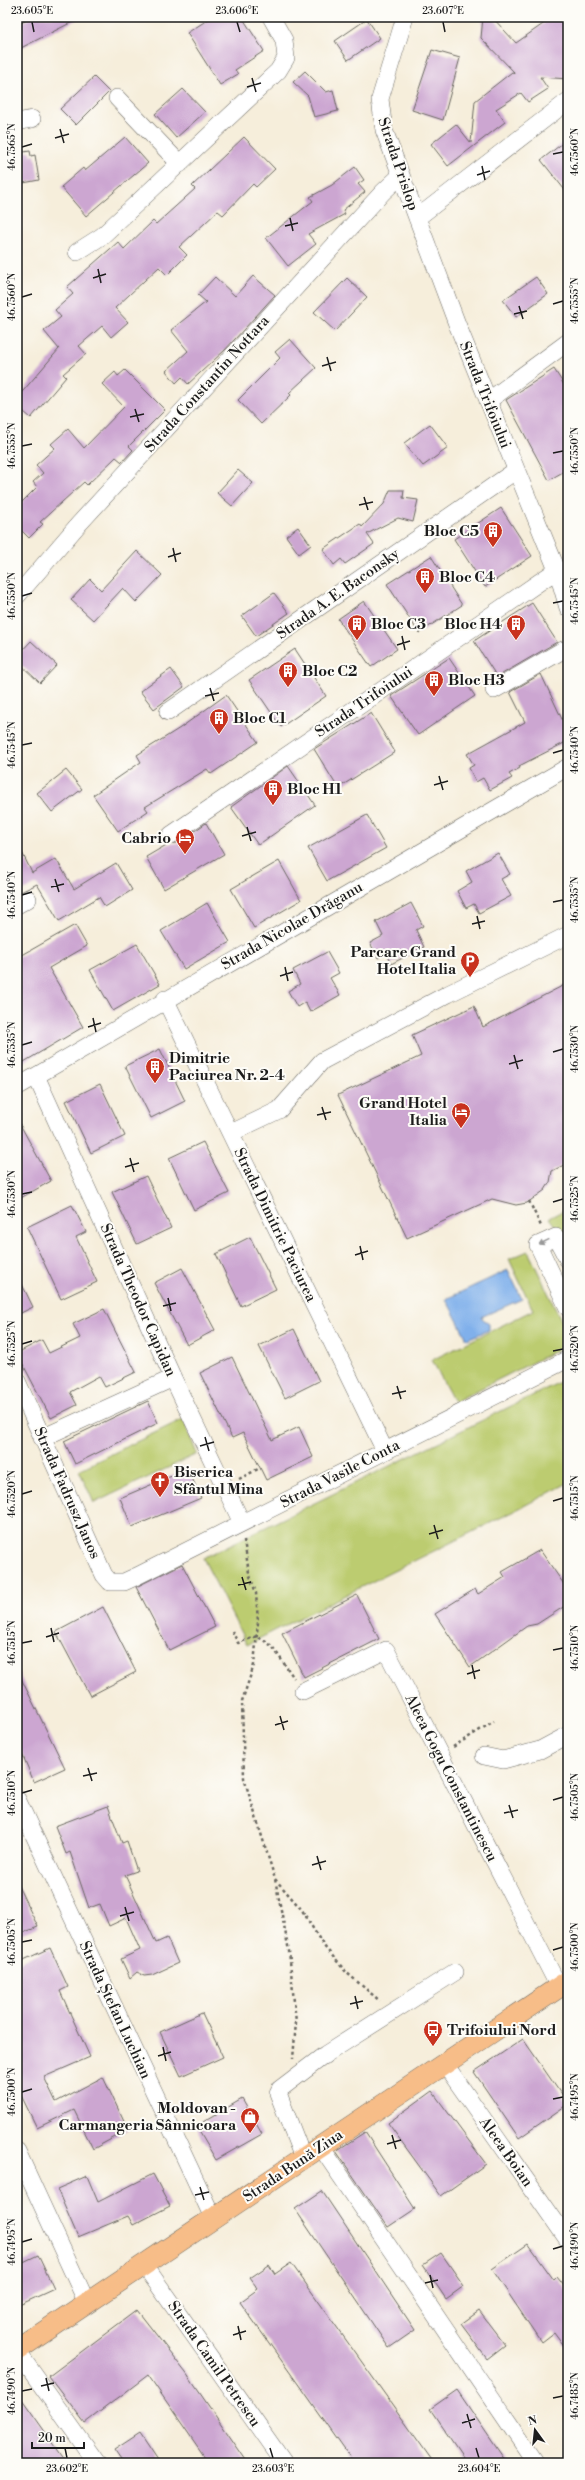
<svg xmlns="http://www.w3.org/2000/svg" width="585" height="2480" viewBox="0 0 585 2480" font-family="'Libre Bodoni',serif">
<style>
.green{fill:#bccc6f;stroke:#6c7446}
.water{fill:#80b0eb;stroke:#4e6684}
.building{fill:#cca6d1}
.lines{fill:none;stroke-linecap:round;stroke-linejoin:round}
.minor-casing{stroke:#68665f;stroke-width:18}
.major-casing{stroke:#68665f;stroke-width:22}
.path{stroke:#68665f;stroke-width:2.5;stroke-dasharray:3 3;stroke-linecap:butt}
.minor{stroke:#fff;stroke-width:17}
.major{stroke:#f7bd88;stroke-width:21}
.oneway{fill:#999}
.ticks{fill:none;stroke:#1c1c1c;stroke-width:1.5}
.labels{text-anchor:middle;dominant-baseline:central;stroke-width:4;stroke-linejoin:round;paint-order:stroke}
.street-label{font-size:15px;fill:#1c1c1c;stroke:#fdfcf7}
.poi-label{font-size:15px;font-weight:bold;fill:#1c1c1c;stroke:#fdfcf7;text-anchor:start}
.neatline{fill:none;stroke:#1c1c1c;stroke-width:1.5}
.ticks-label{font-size:10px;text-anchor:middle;fill:#1c1c1c}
</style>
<rect width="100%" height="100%" fill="#fdfcf7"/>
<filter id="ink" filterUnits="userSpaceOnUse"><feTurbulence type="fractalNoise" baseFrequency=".025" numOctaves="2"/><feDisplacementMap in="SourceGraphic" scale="8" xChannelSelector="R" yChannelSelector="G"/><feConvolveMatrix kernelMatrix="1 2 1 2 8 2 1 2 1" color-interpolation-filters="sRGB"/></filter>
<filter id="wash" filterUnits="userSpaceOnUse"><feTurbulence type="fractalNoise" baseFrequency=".012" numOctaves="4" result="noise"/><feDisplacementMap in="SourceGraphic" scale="16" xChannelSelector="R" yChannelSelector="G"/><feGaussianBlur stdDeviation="0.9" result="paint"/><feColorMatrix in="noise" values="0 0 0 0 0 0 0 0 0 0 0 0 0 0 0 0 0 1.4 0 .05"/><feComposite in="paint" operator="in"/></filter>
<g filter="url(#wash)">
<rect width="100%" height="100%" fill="#f6eedb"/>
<path class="green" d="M568 1208V1243L549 1218Z
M528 1251 565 1328 563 1343 555 1351 454 1402 432 1360 533 1310 509 1259Z
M568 1378V1483C462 1539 354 1589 247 1645L203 1558Z
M183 1419 197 1454 94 1503 79 1470Z"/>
<path class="water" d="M508 1270 522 1299 481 1317 489 1324V1330L467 1339 446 1299Z"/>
<g id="blocks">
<path class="building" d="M33 17H82L17 50V25Z
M212 17H242L264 51 235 70 238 74 220 85 187 33Z
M483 17H492L516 43 553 17H568V79L540 77 548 89 528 102 521 93 496 109 505 122 448 166 431 144 456 124 471 143 475 101 512 72 515 73 481 38Z
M367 19 380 38 348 60 335 41Z
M432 50 460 58 443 120 412 110Z
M305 71 326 92 333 90 338 111 314 117 308 96 293 82Z
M94 77 109 92 76 125 60 109Z
M183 89 205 112 176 138 155 114Z
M125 137 148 163 86 216 61 187 83 168 85 171Z
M244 137 275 169 256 187 253 184 223 215 218 211 179 247 187 255 167 275 159 267 115 308 128 322 111 337 102 326 79 346 86 354 63 374 66 377 31 418 17 406V398L59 349 44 331 61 317 55 310 73 294 67 287 118 242 124 249 153 221 156 224 195 189 192 186Z
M568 139V194L541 160Z
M30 151 31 156 35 155 39 180 18 184 17 153Z
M355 167 364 180 358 184 365 192 343 210 345 214 308 234 316 244 288 266 266 238 313 201 310 197 332 185Z
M253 276 275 295 225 350 188 384 182 377 176 383 166 371 188 351 171 330 206 302 198 295 215 277 235 296Z
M536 277 548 294 516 317 503 300Z
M347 278 367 297 335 331 314 312Z
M290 339 316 368 289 393 291 395 261 424 238 400 280 358 275 352Z
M554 369 568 391V469L549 480 506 400Z
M125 370 165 410 129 446 133 450 122 462 116 457 87 485 84 482 40 522 43 524 29 538 17 526V507L37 487 33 482 43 473 36 465 55 448 51 444 68 429 84 448 124 407 102 384 115 372 118 376Z
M430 424 448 448 423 466 404 443Z
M238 470 253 483 232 506 217 493Z
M390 490H404L403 498 418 500 413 522 398 518 367 534 374 544 345 564 341 559 334 565 323 549 360 524 362 527 384 504Z
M501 508 532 556 485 587 454 539Z
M298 527 311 545 299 554 286 536Z
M137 551 162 575 136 602 123 588 93 620 71 600 90 579 101 590Z
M431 556 462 605 419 633 387 584Z
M274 593 289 613 256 636 242 616Z
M364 601 397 649 371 667 338 619Z
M532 603 557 642 497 677 474 641Z
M31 641 57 665 40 683 17 661V656Z
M295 649 326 696 281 727 249 680Z
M449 658 475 696 418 735 391 696Z
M171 669 184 687 154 709 140 691Z
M541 674 568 732V741L519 766 520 768 509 774 512 778 490 790 483 778 476 782 469 768 474 765 467 754 525 722 510 692Z
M226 695 258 742 211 774 207 769 145 807 148 811 118 831 93 795 141 762 137 755 180 728Z
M371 713 395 752 338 788 314 749Z
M288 766 315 805 258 845 231 807Z
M66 770 82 789 52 812 37 793Z
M367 815 386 848 327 881 308 848Z
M206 823 224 854 164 889 146 857 168 844 177 843Z
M17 842 32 873 56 859 74 889 116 863 132 890 105 907 99 897 59 921 37 884 17 894Z
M498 853 510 874 501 879 511 896 479 913 474 904 466 908 457 891 472 882 466 871Z
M279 861 301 900 254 928 231 889Z
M207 903 230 942 184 969 161 931Z
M411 903 423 926 416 930 424 947 391 964 386 954 378 958 370 943 383 936 376 922Z
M75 925 87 946 49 968 83 1027 17 1066V958Z
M137 944 160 984 113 1011 90 970Z
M327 952 339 973 330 978 340 995 310 1012 305 1002 297 1007 288 991 300 984 293 970Z
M568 983V1163L552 1171 550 1182 545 1190 527 1203 516 1205 492 1199 407 1238 338 1095 421 1056 412 1035 474 1006 483 1027Z
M160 1049 185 1101 151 1118 125 1066Z
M100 1084 125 1136 91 1153 66 1101Z
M17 1119 51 1181 17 1200Z
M203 1142 229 1193 194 1210 169 1158Z
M146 1176 171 1228 137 1244 112 1192Z
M72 1205 86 1232 76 1237 97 1282 61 1299 27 1227Z
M250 1237 276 1289 241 1306 216 1254Z
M182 1268 215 1330 187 1345 154 1283Z
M17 1274 33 1307 17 1315Z
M104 1309 136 1372 105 1387 99 1376 70 1392 77 1405 51 1418 17 1353 42 1340 49 1353 80 1338 73 1324Z
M294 1329 319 1381 285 1398 259 1346Z
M232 1357 272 1440 299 1427 313 1457 266 1480 243 1433 232 1438 200 1373Z
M148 1401 158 1423 75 1464 64 1441Z
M188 1469 201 1498 132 1527 120 1498Z
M540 1550 568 1590V1604L537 1624 527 1626 470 1667 435 1614 475 1589 478 1594 505 1577 502 1572Z
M182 1564 215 1627 169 1650 136 1587Z
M357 1595 379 1639 304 1677 282 1633Z
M103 1607 136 1672 90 1696 56 1632Z
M17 1670 65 1768 34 1782 17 1742Z
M108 1806 122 1843 127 1841 137 1871 125 1875 156 1943 167 1938 178 1963 152 1975 144 1976 137 1972 130 1978 121 1959 140 1950 126 1918 109 1926 100 1904 89 1908 70 1852 66 1854 55 1826Z
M17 1884 38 1927 17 1935Z
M50 1948 68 1987 60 1991 90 2057 44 2077 56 2102 103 2077 128 2130 93 2149 74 2110 37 2128 17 2087V1963Z
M202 2013 223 2057 181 2076 160 2032Z
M523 2039 568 2104 519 2138 474 2072Z
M432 2091 486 2164 441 2196 388 2123Z
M242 2099 262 2134 216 2160 196 2126Z
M365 2132 415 2209 388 2227 336 2151Z
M153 2174 170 2206 133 2225 128 2216 78 2237 57 2189 87 2176 98 2202Z
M322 2191 415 2330 389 2348 295 2209Z
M528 2244 554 2280 557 2277 568 2291V2351L554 2332 541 2342 492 2269Z
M441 2253 464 2286 446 2299 423 2265Z
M38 2255 54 2289 17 2306V2265Z
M291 2263 434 2463H354L240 2302 258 2289 250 2278 269 2265 275 2274Z
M137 2310 186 2373 248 2463H209L148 2375 85 2423 49 2376Z
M479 2311 505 2345 487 2359 461 2324Z
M457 2390 507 2463H467L430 2409Z
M17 2392 41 2426 67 2463H17Z
M140 2433 160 2463H123L114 2450Z"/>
</g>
</g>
<g filter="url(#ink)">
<use href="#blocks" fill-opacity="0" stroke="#68665f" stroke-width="1"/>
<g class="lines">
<defs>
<path id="minor" d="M405 17 380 99 384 130 457 324 557 570 568 608
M117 98 180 164
M17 122 32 119
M417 218 568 101
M77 252 102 236 278 71 286 58 284 40 271 17
M488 401 568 342
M17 596 78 525 383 192 400 176
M494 690 563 650H568
M168 712 515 471
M171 835 557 570
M17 905 28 899
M165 999 385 1451
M36 1076 173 1378 242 1523
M17 1087 568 767
M231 1133 279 1110 322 1061 448 994 568 935
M568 1260 556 1237 538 1245 568 1308
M17 1381 104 1575 110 1582H124L137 1576 568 1359
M42 1438 173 1378
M303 1691 386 1650 559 1987
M484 1756 503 1760 540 1750 568 1735
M17 1799 214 2220
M444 2063 568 2240
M321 2147 536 2463
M17 2151 87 2303
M303 2158 278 2093 280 2089 326 2054 455 1972
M145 2266 284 2463
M17 2351 97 2463"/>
<path id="major" d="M17 2350 568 1981"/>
</defs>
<use href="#minor" class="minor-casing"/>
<use href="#major" class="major-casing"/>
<path class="path" d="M529 1201 541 1226
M239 1479 260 1468
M244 1540 249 1573 256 1593 258 1622 254 1665 242 1701 244 1778 275 1879 289 1951 296 2022 293 2059
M232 1631 238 1643 257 1636 272 1646 294 1678
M453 1747 494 1721
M275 1879 302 1910 323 1945 347 1973 380 2001"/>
<use href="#minor" class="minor"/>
<use href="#major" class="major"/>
</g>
<defs><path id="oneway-solid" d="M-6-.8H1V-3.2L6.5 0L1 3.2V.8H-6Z"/></defs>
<use class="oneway" href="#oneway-solid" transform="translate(544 1242) rotate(154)"/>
</g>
<path class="ticks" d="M32 22 34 32M237 22 240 32M443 22 445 32M252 78 256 92M247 87 261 83M60 129 64 143M55 138 69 134M22 147 32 144M553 154 563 152M482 166 485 180M477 175 490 171M290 218 293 231M285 226 298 223M98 269 101 283M93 278 106 274M22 297 32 294M553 304 563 301M519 306 523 319M514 314 527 311M327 357 331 371M322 366 336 362M135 409 139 422M130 417 144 414M22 446 32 444M553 453 563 451M364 497 368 510M359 505 373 502M173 548 176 562M168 557 181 553M22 596 32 593M553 603 563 601M402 636 405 650M397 645 410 641M210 688 214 701M205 696 219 693M22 745 32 743M553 753 563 750M439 776 443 790M434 785 448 781M247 827 251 841M242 836 256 832M55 879 59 892M51 887 64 884M22 895 32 892M553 902 563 900M477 916 480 929M472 924 485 921M285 967 288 981M280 976 293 972M93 1018 96 1032M88 1027 101 1023M22 1045 32 1042M553 1052 563 1049M514 1055 518 1069M509 1064 523 1060M322 1107 326 1120M317 1115 331 1112M130 1158 134 1172M125 1167 139 1163M22 1194 32 1192M553 1202 563 1199M360 1246 363 1260M355 1255 368 1251M168 1298 171 1311M163 1306 176 1303M22 1344 32 1341M553 1351 563 1349M397 1386 401 1399M392 1394 406 1391M205 1437 209 1451M200 1446 214 1442M22 1494 32 1491M553 1501 563 1498M434 1525 438 1539M429 1534 443 1530M242 1577 246 1590M238 1585 251 1582M51 1628 54 1642M46 1637 59 1633M22 1643 32 1641M553 1650 563 1648M472 1665 475 1679M467 1674 480 1670M280 1716 284 1730M275 1725 288 1721M88 1768 92 1781M83 1776 97 1773M22 1793 32 1790M553 1800 563 1797M509 1805 513 1818M504 1813 518 1810M317 1856 321 1870M312 1865 326 1861M125 1907 129 1921M120 1916 134 1912M22 1942 32 1940M553 1950 563 1947M355 1996 358 2009M350 2004 363 2001M163 2047 166 2061M158 2056 171 2052M22 2092 32 2089M553 2099 563 2097M392 2135 396 2149M387 2144 401 2140M200 2187 204 2200M195 2195 209 2192M22 2242 32 2239M553 2249 563 2246M430 2275 433 2288M425 2283 438 2280M238 2326 241 2340M233 2335 246 2331M46 2378 49 2391M41 2386 54 2383M22 2391 32 2389M553 2398 563 2396M467 2414 471 2428M462 2423 475 2419M65 2448 67 2458M270 2448 273 2458M476 2448 479 2458"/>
<defs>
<symbol id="building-pin" viewBox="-11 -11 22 30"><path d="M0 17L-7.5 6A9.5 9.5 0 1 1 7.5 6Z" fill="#c8321e" stroke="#fdfcf7"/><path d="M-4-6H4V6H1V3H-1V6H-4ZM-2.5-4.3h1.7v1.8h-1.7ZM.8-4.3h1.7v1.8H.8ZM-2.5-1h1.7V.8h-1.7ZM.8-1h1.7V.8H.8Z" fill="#fff"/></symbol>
<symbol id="hotel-pin" viewBox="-11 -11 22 30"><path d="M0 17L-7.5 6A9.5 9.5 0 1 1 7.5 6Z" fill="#c8321e" stroke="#fdfcf7"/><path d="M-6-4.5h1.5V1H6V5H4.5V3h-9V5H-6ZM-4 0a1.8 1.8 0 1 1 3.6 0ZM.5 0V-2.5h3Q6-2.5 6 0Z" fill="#fff"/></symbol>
<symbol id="parking-pin" viewBox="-11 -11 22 30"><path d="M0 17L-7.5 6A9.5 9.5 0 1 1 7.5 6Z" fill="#c8321e" stroke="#fdfcf7"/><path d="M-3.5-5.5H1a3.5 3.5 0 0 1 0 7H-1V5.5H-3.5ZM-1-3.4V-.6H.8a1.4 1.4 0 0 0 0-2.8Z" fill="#fff"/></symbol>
<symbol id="church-pin" viewBox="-11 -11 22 30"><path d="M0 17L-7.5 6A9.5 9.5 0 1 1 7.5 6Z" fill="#c8321e" stroke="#fdfcf7"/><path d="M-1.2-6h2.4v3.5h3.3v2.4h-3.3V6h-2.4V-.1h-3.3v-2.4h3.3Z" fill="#fff"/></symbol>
<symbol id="bus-pin" viewBox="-11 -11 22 30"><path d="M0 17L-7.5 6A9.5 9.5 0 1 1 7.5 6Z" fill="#c8321e" stroke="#fdfcf7"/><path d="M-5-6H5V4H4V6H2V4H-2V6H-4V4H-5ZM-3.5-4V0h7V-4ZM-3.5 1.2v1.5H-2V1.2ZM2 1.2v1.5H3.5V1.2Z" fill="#fff"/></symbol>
<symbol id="shop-pin" viewBox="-11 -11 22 30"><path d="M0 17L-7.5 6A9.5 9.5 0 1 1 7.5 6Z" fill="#c8321e" stroke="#fdfcf7"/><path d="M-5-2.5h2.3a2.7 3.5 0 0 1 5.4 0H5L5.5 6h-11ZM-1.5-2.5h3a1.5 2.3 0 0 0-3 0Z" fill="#fff"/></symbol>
</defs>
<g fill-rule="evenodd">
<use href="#building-pin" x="482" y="520" width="22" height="30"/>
<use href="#building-pin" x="414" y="566" width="22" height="30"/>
<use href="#building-pin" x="346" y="613" width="22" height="30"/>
<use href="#building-pin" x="505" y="613" width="22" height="30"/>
<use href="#building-pin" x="277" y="660" width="22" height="30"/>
<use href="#building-pin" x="423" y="669" width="22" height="30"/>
<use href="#building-pin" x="208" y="707" width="22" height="30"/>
<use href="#building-pin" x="262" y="778" width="22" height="30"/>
<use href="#hotel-pin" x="174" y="827" width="22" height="30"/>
<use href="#parking-pin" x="459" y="950" width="22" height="30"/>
<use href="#building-pin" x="144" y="1056" width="22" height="30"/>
<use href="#hotel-pin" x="450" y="1101" width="22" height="30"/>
<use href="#church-pin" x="149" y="1470" width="22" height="30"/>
<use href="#bus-pin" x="422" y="2019" width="22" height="30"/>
<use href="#shop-pin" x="239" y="2106" width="22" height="30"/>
</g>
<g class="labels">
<g class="street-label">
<text transform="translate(398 164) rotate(71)">Strada Prislop</text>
<text transform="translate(207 384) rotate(-48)">Strada Constantin Nottara</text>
<text transform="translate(485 395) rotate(68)">Strada Trifoiului</text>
<text transform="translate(338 594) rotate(-35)">Strada A. E. Baconsky</text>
<text transform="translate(364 702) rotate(-34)">Strada Trifoiului</text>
<text transform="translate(292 926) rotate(-30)">Strada Nicolae Drăganu</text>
<text transform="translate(275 1225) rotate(64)">Strada Dimitrie Paciurea</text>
<text transform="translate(138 1300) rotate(66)">Strada Theodor Capidan</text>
<text transform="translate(340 1474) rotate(-27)">Strada Vasile Conta</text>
<text transform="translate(67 1493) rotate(66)">Strada Fadrusz Janos</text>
<text transform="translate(451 1778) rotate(63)">Aleea Gogu Constantinescu</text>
<text transform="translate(115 2010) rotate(65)">Strada Ștefan Luchian</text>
<text transform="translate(506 2152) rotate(55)">Aleea Boian</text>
<text transform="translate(293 2166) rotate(-34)">Strada Bună Ziua</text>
<text transform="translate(214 2364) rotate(55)">Strada Camil Petrescu</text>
</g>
<g class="poi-label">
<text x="479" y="531" text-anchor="end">Bloc C5</text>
<text x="439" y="577">Bloc C4</text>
<text x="371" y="624">Bloc C3</text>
<text x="502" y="624" text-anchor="end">Bloc H4</text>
<text x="302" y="671">Bloc C2</text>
<text x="448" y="680">Bloc H3</text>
<text x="233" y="718">Bloc C1</text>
<text x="287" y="789">Bloc H1</text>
<text x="171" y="838" text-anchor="end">Cabrio</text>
<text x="456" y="952" text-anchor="end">Parcare Grand<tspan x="456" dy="17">Hotel Italia</tspan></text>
<text x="169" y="1058">Dimitrie<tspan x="169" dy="17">Paciurea Nr. 2-4</tspan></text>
<text x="447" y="1103" text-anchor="end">Grand Hotel<tspan x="447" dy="17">Italia</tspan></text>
<text x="174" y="1472">Biserica<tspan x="174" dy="17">Sfântul Mina</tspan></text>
<text x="447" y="2030">Trifoiului Nord</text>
<text x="236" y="2108" text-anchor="end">Moldovan -<tspan x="236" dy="17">Carmangeria Sânnicoara</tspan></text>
</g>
</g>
<rect width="585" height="2480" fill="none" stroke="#fdfcf7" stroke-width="44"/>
<g transform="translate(535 2430) rotate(345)" stroke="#fdfcf7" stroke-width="3" paint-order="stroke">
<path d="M0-3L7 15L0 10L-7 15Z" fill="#1c1c1c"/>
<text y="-6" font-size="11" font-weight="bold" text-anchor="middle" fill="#1c1c1c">N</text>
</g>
<path d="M32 2442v6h52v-6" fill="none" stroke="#1c1c1c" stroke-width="2"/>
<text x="38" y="2442" font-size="12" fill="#1c1c1c" stroke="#fdfcf7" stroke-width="3" paint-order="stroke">20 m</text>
<rect x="22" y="22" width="541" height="2436" class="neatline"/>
<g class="ticks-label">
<text x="32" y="14">23.605°E</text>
<text x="237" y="14">23.606°E</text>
<text x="443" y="14">23.607°E</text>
<text transform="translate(11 147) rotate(-90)" y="4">46.7565°N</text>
<text transform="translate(574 152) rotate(-90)" y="4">46.7560°N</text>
<text transform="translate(11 297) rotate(-90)" y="4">46.7560°N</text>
<text transform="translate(574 301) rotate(-90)" y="4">46.7555°N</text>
<text transform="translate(11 446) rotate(-90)" y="4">46.7555°N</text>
<text transform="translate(574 451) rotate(-90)" y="4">46.7550°N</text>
<text transform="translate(11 596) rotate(-90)" y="4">46.7550°N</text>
<text transform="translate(574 601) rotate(-90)" y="4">46.7545°N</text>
<text transform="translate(11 745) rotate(-90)" y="4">46.7545°N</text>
<text transform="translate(574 750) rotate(-90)" y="4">46.7540°N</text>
<text transform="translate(11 895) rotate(-90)" y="4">46.7540°N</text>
<text transform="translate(574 900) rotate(-90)" y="4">46.7535°N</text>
<text transform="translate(11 1045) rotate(-90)" y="4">46.7535°N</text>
<text transform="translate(574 1049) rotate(-90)" y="4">46.7530°N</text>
<text transform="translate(11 1194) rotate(-90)" y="4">46.7530°N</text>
<text transform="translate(574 1199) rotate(-90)" y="4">46.7525°N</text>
<text transform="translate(11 1344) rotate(-90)" y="4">46.7525°N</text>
<text transform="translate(574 1349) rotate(-90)" y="4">46.7520°N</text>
<text transform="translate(11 1494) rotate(-90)" y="4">46.7520°N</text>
<text transform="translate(574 1498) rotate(-90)" y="4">46.7515°N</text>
<text transform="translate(11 1643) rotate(-90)" y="4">46.7515°N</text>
<text transform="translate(574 1648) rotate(-90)" y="4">46.7510°N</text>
<text transform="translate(11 1793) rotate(-90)" y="4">46.7510°N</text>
<text transform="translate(574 1797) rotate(-90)" y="4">46.7505°N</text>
<text transform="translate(11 1942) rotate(-90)" y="4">46.7505°N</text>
<text transform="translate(574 1947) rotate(-90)" y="4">46.7500°N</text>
<text transform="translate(11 2092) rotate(-90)" y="4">46.7500°N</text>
<text transform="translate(574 2097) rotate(-90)" y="4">46.7495°N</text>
<text transform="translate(11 2242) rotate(-90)" y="4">46.7495°N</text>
<text transform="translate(574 2246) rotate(-90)" y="4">46.7490°N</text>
<text transform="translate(11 2391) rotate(-90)" y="4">46.7490°N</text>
<text transform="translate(574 2396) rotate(-90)" y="4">46.7485°N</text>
<text x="67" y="2472">23.602°E</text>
<text x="273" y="2472">23.603°E</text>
<text x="479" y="2472">23.604°E</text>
</g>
</svg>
